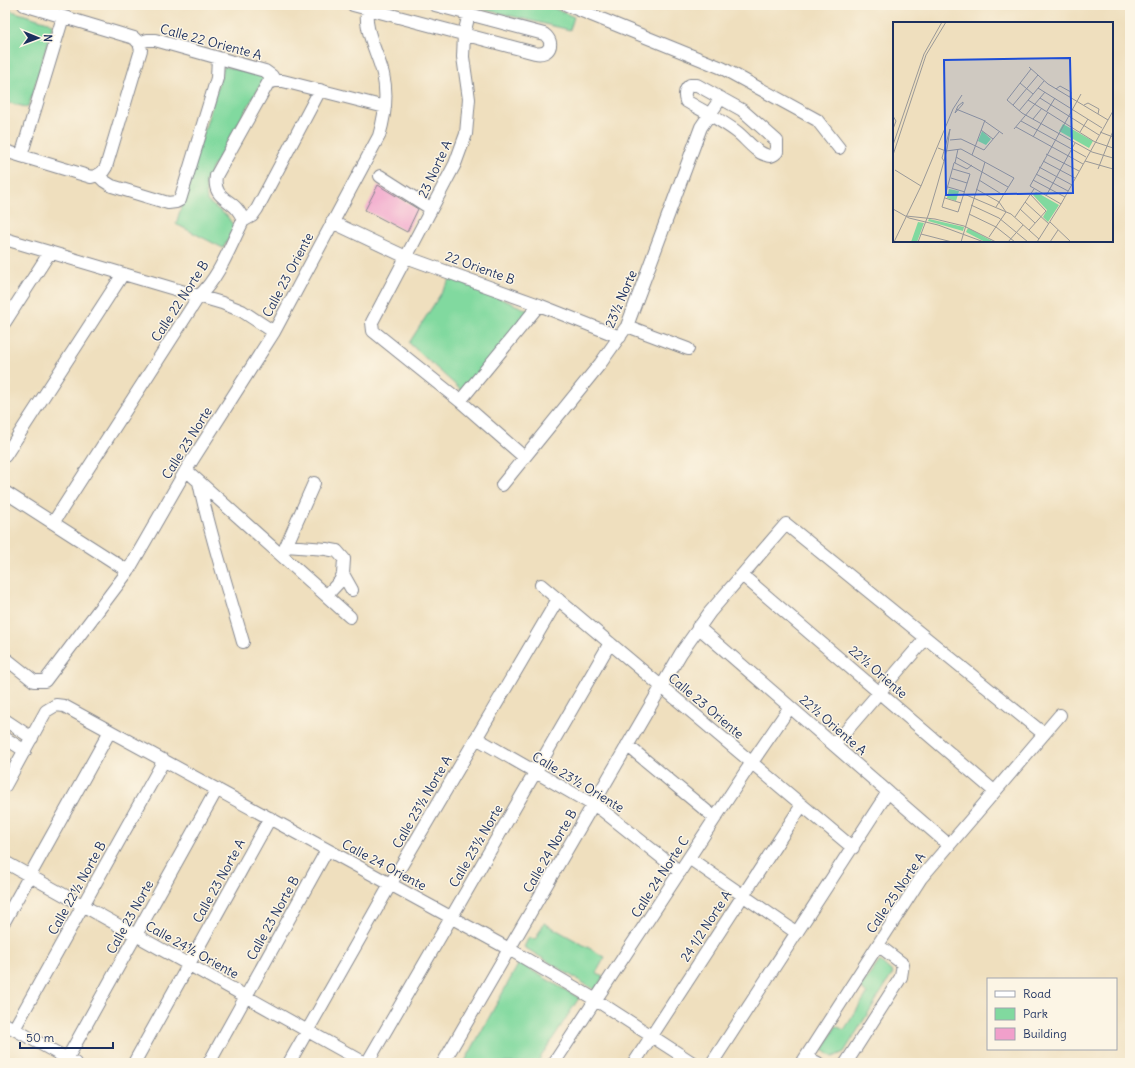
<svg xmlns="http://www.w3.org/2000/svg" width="1135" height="1068" viewBox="0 0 1135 1068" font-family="Delius,sans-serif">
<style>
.green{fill:#81d99f;stroke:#4e847e}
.building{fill:#f1a0cb}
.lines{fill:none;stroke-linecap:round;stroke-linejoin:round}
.minor-casing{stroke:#85878e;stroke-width:14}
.minor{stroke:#fff;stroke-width:12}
.labels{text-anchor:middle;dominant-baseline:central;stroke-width:3;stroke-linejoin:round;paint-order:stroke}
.street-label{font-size:13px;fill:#1b2f5e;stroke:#fcf5e5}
.inset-road{fill:none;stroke:#9a9998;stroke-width:1}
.view{fill:#1d4ed8;fill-opacity:0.15;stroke:#1d4ed8;stroke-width:2}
.inset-edge{fill:none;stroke:#1b2f5e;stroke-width:2}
</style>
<rect width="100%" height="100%" fill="#fcf5e5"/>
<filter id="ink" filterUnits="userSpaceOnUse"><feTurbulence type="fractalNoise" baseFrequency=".025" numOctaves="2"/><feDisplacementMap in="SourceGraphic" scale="8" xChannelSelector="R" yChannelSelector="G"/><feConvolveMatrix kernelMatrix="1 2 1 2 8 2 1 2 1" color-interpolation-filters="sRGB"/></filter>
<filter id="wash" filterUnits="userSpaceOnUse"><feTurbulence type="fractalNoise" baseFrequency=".012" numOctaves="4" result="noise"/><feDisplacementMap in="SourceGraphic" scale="16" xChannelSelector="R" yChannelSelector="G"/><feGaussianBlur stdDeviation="0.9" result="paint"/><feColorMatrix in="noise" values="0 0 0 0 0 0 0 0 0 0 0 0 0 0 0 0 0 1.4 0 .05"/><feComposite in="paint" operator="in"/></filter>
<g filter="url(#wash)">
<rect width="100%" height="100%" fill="#efdfbe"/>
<path class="green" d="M465 5H546L574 17 570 30Z
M5 9 48 22 52 25V28L29 105 26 107 5 102Z
M224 66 265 77 205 181 207 201 227 216 235 228 223 248 176 224Z
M451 278 530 311 462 391 409 343Z
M544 923 605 957 596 973 603 977 595 990 524 947 529 937 535 940Z
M880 961 893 973 844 1052 833 1057 823 1050 836 1026 844 1030 867 994 860 988Z
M519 963 579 998 537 1063H464Z"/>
<g id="blocks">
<path class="building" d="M378 185 418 209 407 232 365 210Z"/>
</g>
</g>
<g filter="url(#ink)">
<use href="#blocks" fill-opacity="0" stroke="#85878e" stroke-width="1"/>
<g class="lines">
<defs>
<path id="minor" d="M353 5 535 53C549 56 556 43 544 34L435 5
M567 5 722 68 817 120 839 148
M469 14 464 34 463 57 469 99 466 134 455 164 372 322 373 331 460 401 524 457
M139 43 147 40H155L265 71 272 76 275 81
M690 85H697L742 110 777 141V152C774 155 770 157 766 155 755 152 746 139 737 132 721 120 703 111 686 101 684 95 684 90 690 85Z
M5 151 91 177C98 176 103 173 106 167L141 50 139 43 134 38 24 5
M21 156 63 17
M98 175 104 181 112 186 168 203 176 202 180 200 217 78 218 58
M380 176 430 208V212
M243 221C237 197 212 203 216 176L268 83 275 81H283L385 107
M332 222 406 257 539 305 620 337
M5 239 222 303 242 311 274 332
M5 322 50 252
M627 326 688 349
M460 401 539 305
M5 456 123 274
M186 470 350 617
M199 482C210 536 228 589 243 642
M502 485 600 364 627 326 701 127 721 98
M5 492 128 571
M53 523 199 296C220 276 230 246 243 221L252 216 257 209 320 90
M286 546 326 549 337 551 344 559 343 574 352 590
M283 553 314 483
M742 575 994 791
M541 585 853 848
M327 595 340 581 343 574
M698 627 949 845
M5 658 34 681H45L128 571 186 470 274 332 379 136C385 116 388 95 383 74 378 53 362 28 368 5
M5 720 32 738
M5 738 25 751
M476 738 602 810 680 872
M627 745 715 818
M834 745 926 638
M5 786 46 711 56 705 64 706 509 949 596 1000 693 1063
M689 858 797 933
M5 862 365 1063
M5 920 110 731
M5 1024 75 1063
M14 1029 164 760
M806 1057 818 1063
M67 1059 217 789
M134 1063 270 818
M209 1063 327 850
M289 1063 390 885 558 599
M367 1063 610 643
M443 1063 681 653 710 612 786 524 1044 734
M554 1063 746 771 790 707
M634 1063 802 805
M712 1063 888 792
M802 1063 921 878 1060 715
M846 1063 901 977 903 964 878 945"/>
</defs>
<use href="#minor" class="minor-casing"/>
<use href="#minor" class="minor"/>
</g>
</g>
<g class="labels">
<g class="street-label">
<text transform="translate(211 42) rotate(15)">Calle 22 Oriente A</text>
<text transform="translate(435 169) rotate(-65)">23 Norte A</text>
<text transform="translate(480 268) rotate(20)">22 Oriente B</text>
<text transform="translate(288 275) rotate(-62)">Calle 23 Oriente</text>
<text transform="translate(621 299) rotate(-67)">23½ Norte</text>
<text transform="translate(180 301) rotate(-57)">Calle 22 Norte B</text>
<text transform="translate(187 443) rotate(-58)">Calle 23 Norte</text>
<text transform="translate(878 672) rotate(41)">22½ Oriente</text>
<text transform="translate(706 706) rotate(40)">Calle 23 Oriente</text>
<text transform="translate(833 725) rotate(41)">22½ Oriente A</text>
<text transform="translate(578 782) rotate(31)">Calle 23½ Oriente</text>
<text transform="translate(422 802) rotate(-60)">Calle 23½ Norte A</text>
<text transform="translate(476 846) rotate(-60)">Calle 23½ Norte</text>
<text transform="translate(550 851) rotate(-60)">Calle 24 Norte B</text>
<text transform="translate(384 865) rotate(28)">Calle 24 Oriente</text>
<text transform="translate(660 877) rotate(-57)">Calle 24 Norte C</text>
<text transform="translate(219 881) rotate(-61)">Calle 23 Norte A</text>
<text transform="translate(77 888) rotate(-61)">Calle 22½ Norte B</text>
<text transform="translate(896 893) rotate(-56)">Calle 25 Norte A</text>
<text transform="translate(130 917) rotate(-61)">Calle 23 Norte</text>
<text transform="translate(273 918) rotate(-61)">Calle 23 Norte B</text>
<text transform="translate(706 926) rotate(-57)">24 1/2 Norte A</text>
<text transform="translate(192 950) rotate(29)">Calle 24½ Oriente</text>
</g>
</g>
<g transform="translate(893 22)">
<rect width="220" height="220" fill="#efdfbe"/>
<path d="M170 102 200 119 196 126 166 109ZM89 109 98 117 93 123 85 119ZM56 167 66 169 63 179 54 176ZM143 170 166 183 155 200 150 195 154 188 140 173ZM36 197 71 205 70 209 35 199ZM25 200 31 201 24 220H18ZM75 206 101 220H92L73 210Z" fill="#81d99f"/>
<path class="inset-road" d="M136 45 155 62 215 98M138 47 114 78 129 91 199 130 220 136M127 61 140 72M145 66 209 106M163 67 167 64 178 70 177 75M147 76 206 113M135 78 202 120 220 126M70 80V82L62 91 65 84ZM120 83 145 53M191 83 195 81 206 87 205 92M63 87 90 98 110 112M126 89 151 59M154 89 162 76M0 94 3 99 0 107M140 97 149 86M128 99 193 135M123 105 190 142M121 107 152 70M88 108 100 117M187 110 195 97M207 110 220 115M140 115 155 90M57 118 68 117 91 128 106 110M0 123 31 32 49 0M45 126 53 129 68 127 121 156 103 185M65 127 62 141 74 147 79 143M153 132 186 149M0 133 33 33 53 0M79 133 92 98M63 135 115 165M150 139 182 156M192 139 220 147M146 145 179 163M60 147 77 152 65 190 49 185 61 141 62 140M205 147 220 109M2 148 28 164M143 152 175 169M58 156 74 161M86 158 110 173M140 158 172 175M55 165 72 170M83 167 106 180 113 190M71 172 118 192 146 217M153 174 182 121M52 176 68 181M132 180 156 202M168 182 137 164 188 72M78 183 106 196 135 220M0 187 16 196 45 203 91 220M127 187 142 201M76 192 103 205 122 220M13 194 42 197 71 204 103 220M122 195 141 167M157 200 178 220M136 208 153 189 137 172M28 212 59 220M96 215 113 190M1 220 28 164 60 87 69 73M25 220 36 191 44 164 51 139 54 127 57 107 49 136 51 139M68 220 92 140M115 220 130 203M144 220 168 182 220 89M157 220 165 208"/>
<path class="view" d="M177 36 180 171 53 173 51 38Z"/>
<rect width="220" height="220" class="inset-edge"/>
</g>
<rect width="1135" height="1068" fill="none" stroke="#fcf5e5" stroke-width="20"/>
<rect x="987" y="978" width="130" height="72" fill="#fcf5e5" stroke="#a2a6af"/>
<rect x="995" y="991" width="20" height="6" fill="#ffffff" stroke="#a2a6af"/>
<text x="1023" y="998" font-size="12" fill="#1b2f5e">Road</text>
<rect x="995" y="1008" width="20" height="12" fill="#81d99f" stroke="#a2a6af"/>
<text x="1023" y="1018" font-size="12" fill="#1b2f5e">Park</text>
<rect x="995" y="1028" width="20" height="12" fill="#f1a0cb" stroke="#a2a6af"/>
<text x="1023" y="1038" font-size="12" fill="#1b2f5e">Building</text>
<g transform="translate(38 38) rotate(91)" stroke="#fcf5e5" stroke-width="3" paint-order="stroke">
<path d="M0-3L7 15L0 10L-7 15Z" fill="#1b2f5e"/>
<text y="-6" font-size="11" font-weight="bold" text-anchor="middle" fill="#1b2f5e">N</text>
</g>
<path d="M20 1042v6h93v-6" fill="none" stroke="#1b2f5e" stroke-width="2"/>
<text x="26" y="1042" font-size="12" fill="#1b2f5e" stroke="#fcf5e5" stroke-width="3" paint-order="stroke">50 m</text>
</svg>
